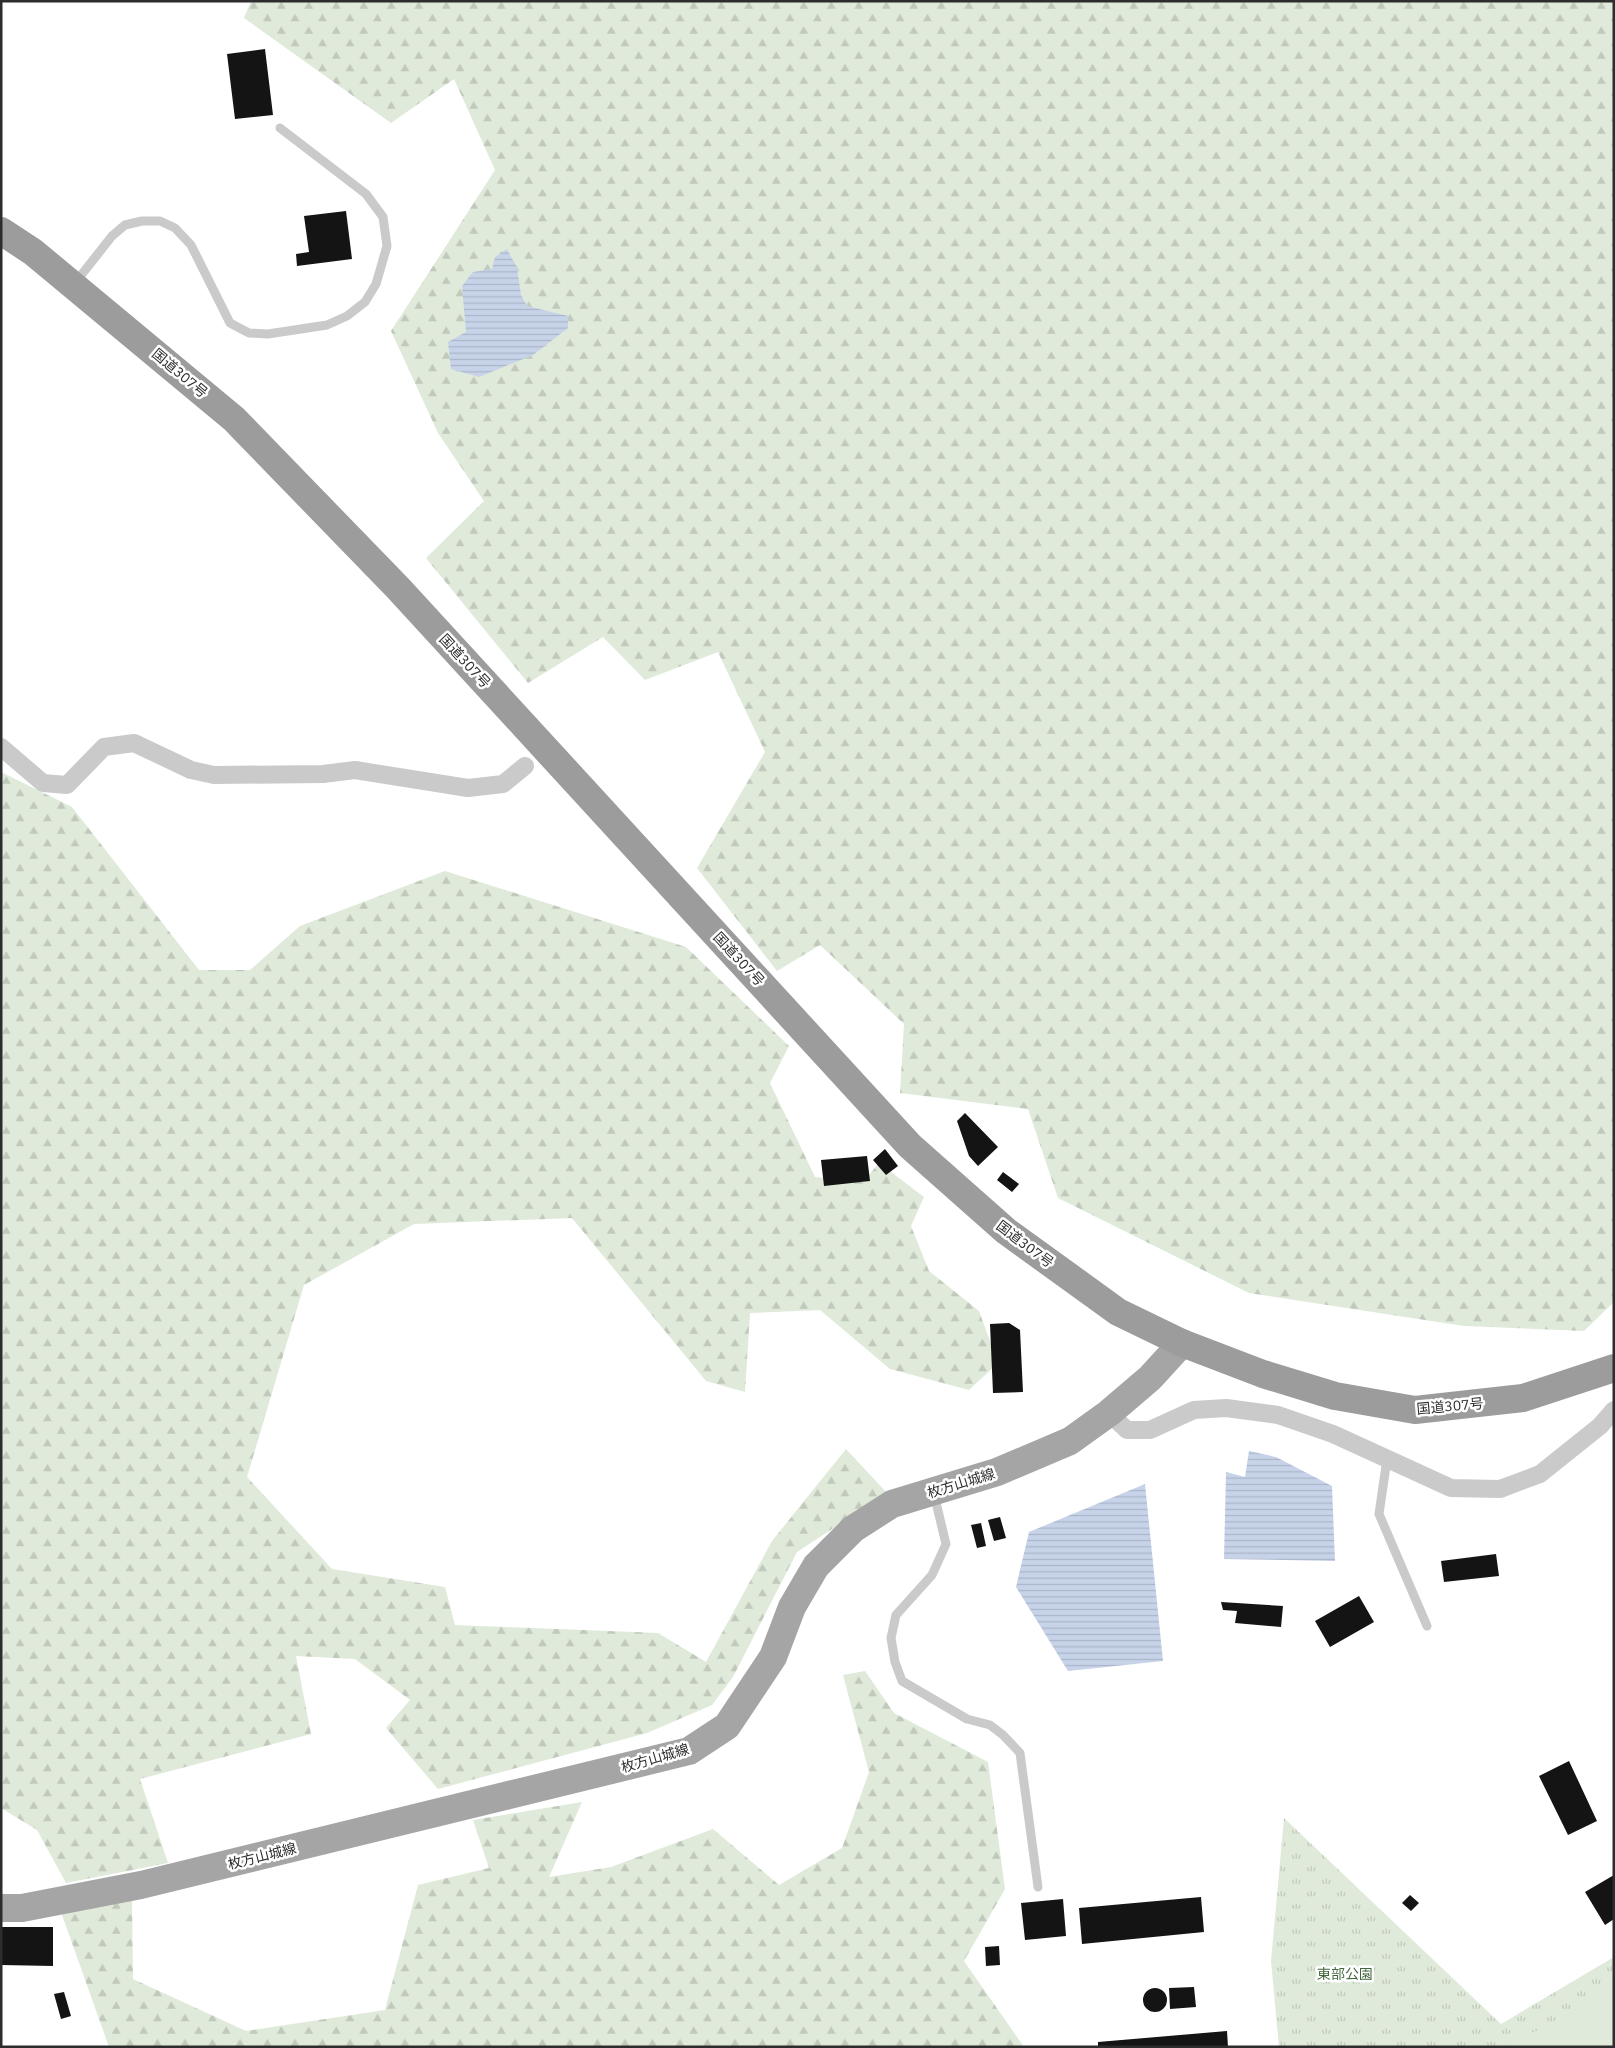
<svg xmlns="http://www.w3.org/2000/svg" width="1615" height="2048" viewBox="0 0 1615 2048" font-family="'IBM Plex Sans','Noto Sans JP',sans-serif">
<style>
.grass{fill:url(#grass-tufts)}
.forest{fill:url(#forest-firs)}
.garden{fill:#dfeada}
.water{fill:url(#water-rules)}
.building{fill:#141414}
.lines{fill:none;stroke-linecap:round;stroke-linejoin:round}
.service{stroke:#cacaca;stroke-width:9}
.minor{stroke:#cacaca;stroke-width:18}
.primary{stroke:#a5a5a5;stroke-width:28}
.trunk{stroke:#9c9c9c;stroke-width:28}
.labels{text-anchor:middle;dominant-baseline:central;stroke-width:5;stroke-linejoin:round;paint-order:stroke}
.street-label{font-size:14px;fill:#2d2d2d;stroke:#fff}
.park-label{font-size:14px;fill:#44663c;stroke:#fff}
</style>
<defs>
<pattern id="grass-tufts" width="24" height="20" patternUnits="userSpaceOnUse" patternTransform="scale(1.25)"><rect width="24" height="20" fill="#dfeada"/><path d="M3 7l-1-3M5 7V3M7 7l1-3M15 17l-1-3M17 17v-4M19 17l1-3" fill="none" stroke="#c0c9bb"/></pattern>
<pattern id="forest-firs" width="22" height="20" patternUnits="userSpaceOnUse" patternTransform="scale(1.25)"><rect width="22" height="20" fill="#dfeada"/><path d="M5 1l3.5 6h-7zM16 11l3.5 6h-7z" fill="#c0c9bb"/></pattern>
<pattern id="water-rules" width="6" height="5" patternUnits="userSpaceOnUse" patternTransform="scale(1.25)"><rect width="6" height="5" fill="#c7d3e9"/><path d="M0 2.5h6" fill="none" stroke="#abb5c8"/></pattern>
</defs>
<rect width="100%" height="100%" fill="#fff"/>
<path class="grass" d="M1284 1818 1501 2024 1614 1957V2047H1279L1271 1961Z"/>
<path class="forest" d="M251 1H1614V1302L1584 1331 1464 1326 1249 1293 1058 1198 1028 1109 900 1093 904 1024 820 945 777 971 697 868 765 752 718 652 645 680 603 637 528 683 426 558 484 501 438 433 391 331 495 170 454 79 391 123 244 18Z
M1 772 72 807 199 970H250L300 926 445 871 686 947 789 1046 770 1083 815 1177 863 1182 879 1163 924 1197 911 1226 929 1271 979 1311 998 1363 969 1390 890 1369 820 1310 750 1313 745 1392 706 1381 572 1218 414 1224 304 1285 247 1477 332 1569 445 1587 455 1625 658 1633 706 1662 772 1541 846 1449 887 1493 797 1552 733 1677 712 1705 647 1733 438 1789 386 1728 410 1700 355 1659 296 1656 311 1734 140 1779 168 1863 66 1883 37 1830 1 1808Z
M865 1671 894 1713 988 1762 1005 1889 964 1961 1024 2047H109L61 1912 132 1897 133 1979 246 2031 385 2010 418 1885 489 1868 473 1820 582 1802 549 1877 611 1867 713 1829 779 1885 842 1848 869 1772 843 1675Z"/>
<path class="garden" d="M1614 1989V2047H1506Z"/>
<path class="water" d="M507 249 517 268 521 295 527 306 568 316V328L533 355 479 377 451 369 448 342 466 332 462 286 473 272 492 269 495 257Z
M1249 1451 1276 1457 1332 1486 1335 1561 1224 1559 1226 1472 1245 1477Z
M1145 1484 1163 1661 1068 1671 1016 1587 1029 1532Z"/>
<path class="building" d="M265 49 273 115 235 119 227 54Z
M346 211 352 259 297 266 296 254 309 252 304 216Z
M965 1113 998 1147 978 1166 969 1156 957 1121Z
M885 1149 898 1166 886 1175 873 1160Z
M867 1156 870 1181 824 1186 821 1160Z
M1003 1172 1019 1184 1012 1192 997 1180Z
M1009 1323 1020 1330 1023 1392 993 1393 990 1324Z
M1000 1517 1006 1538 994 1541 988 1520Z
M981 1523 986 1546 977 1548 971 1525Z
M1496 1554 1499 1576 1444 1582 1441 1561Z
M1359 1596 1374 1622 1330 1647 1315 1621Z
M1221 1602 1283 1606 1281 1627 1235 1623 1237 1611 1223 1610Z
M1569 1761 1597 1821 1568 1835 1539 1776Z
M1614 1875V1919L1605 1925 1585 1892Z
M1410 1895 1419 1903 1411 1911 1402 1903Z
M1201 1897 1204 1932 1082 1944 1079 1908Z
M1063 1899 1066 1936 1025 1940 1021 1903Z
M1 1927H53V1966L1 1965Z
M999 1946 1000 1965 986 1966 985 1947Z
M1194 1987 1196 2007 1170 2009 1169 1988Z
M1143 2000a12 12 0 1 1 24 0a12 12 0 1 1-24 0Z
M64 1992 71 2016 61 2019 54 1994Z
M1227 2031 1228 2047H1098V2042Z"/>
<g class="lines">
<path class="service" d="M75 283 112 236 125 225 142 221H160L175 228 191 245 230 323 249 333 268 334 327 325 347 316 365 302 376 284 387 246 383 217 366 194 280 128
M1387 1459 1379 1514 1427 1626
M934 1494 946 1544 932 1575 896 1615 891 1638 895 1662 902 1681 967 1719 990 1725 1003 1735 1020 1753 1038 1887"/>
<path class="minor" d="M1 747 43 783 67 785 104 747 134 743 191 770 214 775 323 774 355 770 468 788 503 784 525 766
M1109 1413 1127 1430H1150L1194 1410 1226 1408 1278 1415 1333 1434 1451 1488 1500 1489 1540 1474 1600 1426 1614 1410"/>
<path class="primary" d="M1 1908H22L141 1885 689 1751 727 1726 773 1657 792 1607 816 1566 853 1529 892 1504 997 1472 1070 1441 1109 1413 1150 1378 1182 1343"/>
<path class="trunk" d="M1 231 33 252 234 419 398 588 910 1146 1006 1231 1118 1312 1182 1343 1263 1374 1335 1396 1415 1410 1523 1398 1614 1368"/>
</g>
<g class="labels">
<g class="street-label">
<text transform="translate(180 373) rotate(40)">国道307号</text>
<text transform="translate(465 661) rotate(47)">国道307号</text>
<text transform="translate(739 959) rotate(47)">国道307号</text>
<text transform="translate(1025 1244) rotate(37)">国道307号</text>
<text transform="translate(1450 1406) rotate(-5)">国道307号</text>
<text transform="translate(961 1483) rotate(-17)">枚方山城線</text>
<text transform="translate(655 1758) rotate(-16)">枚方山城線</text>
<text transform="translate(262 1856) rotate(-14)">枚方山城線</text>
</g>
<g class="park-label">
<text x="1345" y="1974">東部公園</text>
</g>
</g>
<rect width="1615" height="2048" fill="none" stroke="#2d2d2d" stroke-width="5"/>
</svg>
